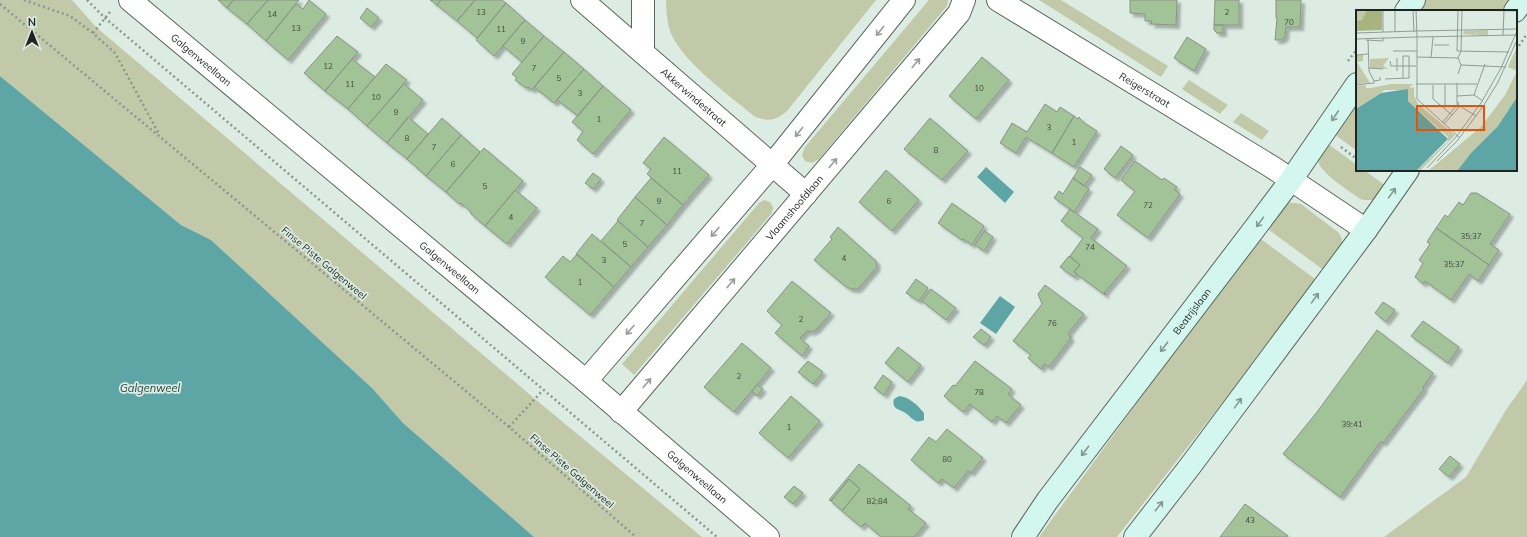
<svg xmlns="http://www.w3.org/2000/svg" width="1527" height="537" viewBox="0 0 1527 537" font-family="Mulish,sans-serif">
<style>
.green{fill:#c1c9a8}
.water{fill:#5ea5a6}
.building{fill:#a2c397;stroke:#899386;filter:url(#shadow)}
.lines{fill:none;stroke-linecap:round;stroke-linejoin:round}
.street-casing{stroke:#59675e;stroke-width:24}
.secondary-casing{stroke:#59675e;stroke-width:24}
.path{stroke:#8b968f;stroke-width:2.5;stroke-dasharray:2 3;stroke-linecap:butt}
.street{stroke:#fff;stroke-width:22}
.secondary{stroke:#d3f7ef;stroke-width:22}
.oneway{stroke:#9a9c9b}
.oneway2{stroke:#829892}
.labels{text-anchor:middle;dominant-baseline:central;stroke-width:3.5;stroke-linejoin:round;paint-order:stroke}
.number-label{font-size:8px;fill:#404c3e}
.street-label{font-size:10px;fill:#1f2421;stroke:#dcece2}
.water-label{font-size:11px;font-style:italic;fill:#1b3e3f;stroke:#dcece2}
.inset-road{fill:none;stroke:#909c95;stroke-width:1}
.view{fill:#de560d;fill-opacity:0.15;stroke:#de560d;stroke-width:2}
.inset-edge{fill:none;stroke:#1f2421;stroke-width:2}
</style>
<defs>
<filter id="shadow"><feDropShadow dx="3.5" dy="3.5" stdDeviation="1" flood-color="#0004"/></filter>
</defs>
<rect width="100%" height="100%" fill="#dcece2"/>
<path class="green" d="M0 0H72L96 27 535 399 702 537H534L403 423 372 388 211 240 181 225 0 76Z
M666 0H876L787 111C776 121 767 122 754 116 730 96 677 58 669 28 667 19 666 9 666 0Z
M929 0H948L947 6 819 159 812 163 805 161 802 155 805 147Z
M1039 0H1061L1168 66 1161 77Z
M1423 0H1514L1507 11H1416Z
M1189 80 1228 105 1220 114 1182 89Z
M1357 99V151L1334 134Z
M1241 113 1269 131 1262 140 1233 122Z
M1328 144 1357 165V170H1364L1386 186 1375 200H1364L1360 199C1351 192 1314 170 1318 157 1320 153 1325 148 1328 144Z
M764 200 770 202 773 207 772 213 634 375 622 364 759 203Z
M1287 202 1301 204 1339 233 1342 239V247L1325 271 1265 227Z
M1258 237 1318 281 1117 537H1039Z
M1527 380V537H1384L1466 477 1506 410Z"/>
<path class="water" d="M0 76 181 225 211 240 372 388 403 423 534 537H0Z
M986 167 1014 192 1005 203 977 177Z
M1000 296 1015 307 996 334 980 323Z
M899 396C910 397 917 405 924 413V420C915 424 913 419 907 414 900 409 891 410 894 399Z"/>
<path class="building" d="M218 0H233L227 8Z
M233 0H268L247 24 227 8Z
M268 0H299L266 41 247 24Z
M309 0 326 14 288 60 266 41 296 4 303 9Z
M430 0H441L437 5Z
M441 0H475L457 21 437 5Z
M475 0H502L506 3 477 38 457 21Z
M1130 0H1177L1176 25 1151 24 1152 21H1145V14L1130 13Z
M1215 0H1239V25H1214Z
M1276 0H1301L1300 27H1286L1285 37 1281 40H1275L1277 18H1276Z
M506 3 525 20 494 56 476 40Z
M367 8 379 18 371 27 360 18Z
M525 20 544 36 522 62 503 46Z
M1214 25H1223V33H1217L1214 30Z
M337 36 358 52 325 91 304 73Z
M544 36 564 52 532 90 528 87 526 88 515 80 517 78 512 74Z
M1187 37 1206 49 1194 71 1174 58Z
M564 52 584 69 554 103 534 87Z
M982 57 1009 80 976 119 949 96Z
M352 59 375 77 348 109 325 91Z
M386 64 407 80 367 126 348 109Z
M584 69 603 86 578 116 557 100Z
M404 84 423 100 387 143 367 126Z
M603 86 631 110 593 154 577 140 583 131 572 122Z
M1045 104 1057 112 1060 107 1074 116 1052 153 1026 137 1016 153 1000 143 1012 123 1027 132Z
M1074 116 1078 119 1079 117 1083 122 1097 131 1074 167 1052 153Z
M408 117 428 134 407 159 387 143Z
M442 118 461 135 426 176 407 159Z
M930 118 968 151 942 180 904 149Z
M461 135 480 152 446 192 426 176Z
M664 137 709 175 683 205 647 174 651 169 643 163Z
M1121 146 1133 155 1115 178 1104 169Z
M484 148 523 181 485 226 471 214V212L461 203 459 204 446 192Z
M1135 161 1162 180 1164 178 1177 187 1174 189 1180 194 1148 238 1117 215 1135 191 1121 180Z
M1080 167 1092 175 1084 186 1073 178Z
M886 170 919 200 892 231 859 202Z
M593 173 601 179 593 189 585 183Z
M651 178 683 205 667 225 635 197Z
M1073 178 1089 189 1074 212 1054 198 1059 191 1063 194Z
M515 190 537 208 507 244 485 226Z
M1471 193H1477L1510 214 1490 244 1499 250 1489 265 1436 228 1445 215 1448 217 1459 202 1463 205Z
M635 197 667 225 648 247 617 220Z
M952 203 984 226 972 245 963 239 962 240 938 223Z
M1070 209 1098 229 1091 238 1127 266 1104 293 1106 294 1105 295 1074 272 1080 265 1070 256 1083 238 1061 221Z
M618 221 648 247 631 267 601 241Z
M838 227 876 261 877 267 858 289H851L845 286 814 260 832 239 830 237Z
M1436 228 1489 265 1478 281 1469 274 1451 300 1425 281 1423 284 1415 277 1423 263 1419 260 1430 244 1427 242Z
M985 231 993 237 984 251 975 245Z
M592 234 631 267 614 287 576 254Z
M577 254 614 287 590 315 545 277 563 256 570 262Z
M1069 256 1080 265 1074 272 1077 274 1074 277 1060 267Z
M916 279 928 288 919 301 906 293Z
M792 281 831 313 817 329 812 332 807 331 800 338 809 346 802 356 775 333 782 325 767 311Z
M1045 285 1084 314 1069 332V336L1071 338 1049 367 1044 364 1041 369 1028 358 1031 355 1013 341 1042 304 1038 294Z
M931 289 956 308 946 320 922 301Z
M1383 302 1395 310 1386 322 1375 313Z
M1423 321 1459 347 1448 363 1411 336Z
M981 329 991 337 984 345 973 337Z
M1377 330 1433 373 1423 387 1424 389 1383 443 1381 441 1340 497 1283 454 1317 412Z
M742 343 771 368 734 412 704 387Z
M898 347 921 365 908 382 885 363Z
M808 361 823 372 813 384 798 372Z
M975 361 1012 389 1008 394 1021 405 1006 423 997 416 992 422 970 404 963 412 944 396 953 385 955 386Z
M883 375 892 382 884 395 874 388Z
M757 385 763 389 757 396 752 391Z
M791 396 820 421 788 458 759 433Z
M947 429 983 458 971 473 968 471 954 488 942 479 938 483 911 460 929 437 936 442Z
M1450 456 1460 464 1449 477 1439 469Z
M859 464 911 506 908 509 926 523 914 537H881L865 523 861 527 842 511 860 489 849 479 831 501 829 500Z
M849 479 860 489 842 511 831 501Z
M794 486 803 493 793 504 784 497Z
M1245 504 1288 536 1287 537H1220Z"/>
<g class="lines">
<defs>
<g id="street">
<path id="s1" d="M130 0 586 381 768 537"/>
<path id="s2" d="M582 0 806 194"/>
<path id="s3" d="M998 0 1272 167 1366 230"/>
<path d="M643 52V0"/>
<path d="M586 381 772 165 904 0"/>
<path id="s4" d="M621 412 959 13 964 0"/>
</g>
<g id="secondary">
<path d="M1406 11 1414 0"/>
<path d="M1515 11 1523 0"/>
<path id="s5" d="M1023 537 1047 501 1255 228 1291 180 1357 84"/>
<path d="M1135 537 1191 465 1366 230 1408 170"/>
</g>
</defs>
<use href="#street" class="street-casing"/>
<use href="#secondary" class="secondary-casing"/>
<path class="path" d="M24 0 70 16 93 33
M87 0 105 18 717 537
M0 4 509 427 636 537
M110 12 93 33 115 53 159 134
M1516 50 1527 34
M1348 61 1357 49
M1341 147 1357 159
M509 427 543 390"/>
<use href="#street" class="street"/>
<use href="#secondary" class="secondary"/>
</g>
<defs><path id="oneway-shaft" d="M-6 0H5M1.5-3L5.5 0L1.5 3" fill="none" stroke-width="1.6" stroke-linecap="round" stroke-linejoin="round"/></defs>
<g class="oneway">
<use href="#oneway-shaft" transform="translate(880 31) rotate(129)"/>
<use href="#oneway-shaft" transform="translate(916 63) rotate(-50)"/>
<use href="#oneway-shaft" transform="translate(799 132) rotate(129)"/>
<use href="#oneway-shaft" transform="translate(833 163) rotate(-50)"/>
<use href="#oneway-shaft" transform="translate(715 232) rotate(131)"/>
<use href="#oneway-shaft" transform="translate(731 283) rotate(-50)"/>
<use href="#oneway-shaft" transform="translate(630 330) rotate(131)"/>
<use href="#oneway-shaft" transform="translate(647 383) rotate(-50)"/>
</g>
<g class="oneway2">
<use href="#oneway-shaft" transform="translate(1335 116) rotate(124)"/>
<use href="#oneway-shaft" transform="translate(1392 193) rotate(-54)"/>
<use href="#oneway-shaft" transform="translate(1260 222) rotate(126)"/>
<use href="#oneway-shaft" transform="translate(1315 298) rotate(-54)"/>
<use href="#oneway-shaft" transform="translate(1164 347) rotate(127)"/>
<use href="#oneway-shaft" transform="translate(1238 403) rotate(-54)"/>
<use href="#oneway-shaft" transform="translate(1085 451) rotate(127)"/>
<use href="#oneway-shaft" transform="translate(1159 506) rotate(-52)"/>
</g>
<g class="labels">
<g class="number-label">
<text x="481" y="12">13</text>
<text x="1227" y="12">2</text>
<text x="272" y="14">14</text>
<text x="1289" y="22">70</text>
<text x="296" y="28">13</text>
<text x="501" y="29">11</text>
<text x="523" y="41">9</text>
<text x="328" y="66">12</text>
<text x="534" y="68">7</text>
<text x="559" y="78">5</text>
<text x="350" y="84">11</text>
<text x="979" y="88">10</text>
<text x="580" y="93">3</text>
<text x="376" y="97">10</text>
<text x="396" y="112">9</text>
<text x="599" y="119">1</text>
<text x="1049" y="127">3</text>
<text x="407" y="138">8</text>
<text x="1074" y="142">1</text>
<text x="434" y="147">7</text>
<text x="936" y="150">8</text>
<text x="453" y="164">6</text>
<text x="677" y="171">11</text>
<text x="485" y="186">5</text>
<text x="659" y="201">9</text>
<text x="889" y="201">6</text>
<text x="1148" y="205">72</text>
<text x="511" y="217">4</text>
<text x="642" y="223">7</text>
<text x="1471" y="236">35;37</text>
<text x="625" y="244">5</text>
<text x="1090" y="247">74</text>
<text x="844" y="258">4</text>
<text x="604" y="260">3</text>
<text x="1454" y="264">35;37</text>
<text x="580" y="282">1</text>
<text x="801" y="319">2</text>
<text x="1052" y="323">76</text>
<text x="739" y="376">2</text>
<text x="979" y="392">78</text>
<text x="1352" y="424">39;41</text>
<text x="789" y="427">1</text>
<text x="947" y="459">80</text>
<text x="877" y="501">82;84</text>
<text x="1250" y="520">43</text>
</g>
<g class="street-label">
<text stroke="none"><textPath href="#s1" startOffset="93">Galgenweellaan</textPath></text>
<text stroke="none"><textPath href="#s3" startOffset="172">Reigerstraat</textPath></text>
<text stroke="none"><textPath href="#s2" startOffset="148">Akkerwindestraat</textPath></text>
<text stroke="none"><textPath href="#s4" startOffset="268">Vlaamshoofdlaan</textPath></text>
<text transform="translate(324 263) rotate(40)">Finse Piste Galgenweel</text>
<text stroke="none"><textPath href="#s1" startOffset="417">Galgenweellaan</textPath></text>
<text stroke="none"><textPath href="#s5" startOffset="282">Beatrijslaan</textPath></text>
<text transform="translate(572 471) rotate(41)">Finse Piste Galgenweel</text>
<text stroke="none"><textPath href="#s1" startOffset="741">Galgenweellaan</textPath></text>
</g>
<g class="water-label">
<text x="150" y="388">Galgenweel</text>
</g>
</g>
<g transform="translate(1356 10)">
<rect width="161" height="161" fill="#dcece2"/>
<path d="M0 0H26L0 21ZM132 20V25H121L120 21V25L107 24 108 21ZM161 37V87L142 116 115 143 101 161H72L125 117 149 85 161 61 152 57ZM0 45H7V51L1 52 14 73 0 74ZM33 48 27 56 33 59 14 58V49ZM35 74H58L54 76 55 78 58 77V86L63 95 99 125 64 161H60L92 131V127L52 91V80H29L0 99V76L10 75V78H15Z" fill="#c1c9a8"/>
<path d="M11 0H26V20L0 21V11L6 10Z" fill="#a8b480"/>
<path d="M52 79V91L92 129 60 161H0V99L25 83ZM161 87V161H101L115 143 142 116Z" fill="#5ea5a6"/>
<path class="inset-road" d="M57 0 58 22M117 0 161 1M60 21 161 19M27 22V0M39 22V0M0 23 60 21M147 25 148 0M0 29 61 27 60 0M10 30 27 31V28M12 30 13 61 18 71 24 70V67M78 35H93M37 41H61M101 41 153 42M101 41 102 0M105 41 106 0M0 45 12 44M61 47 102 48M41 48V61M75 48 77 27M34 51 35 56H60M105 55 150 57M13 58 27 59M102 64 105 55 102 48 105 41M47 68V46H53M29 69 53 68V46M60 74H121M0 75 18 73V71M77 75V89L96 105M118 85 129 54M101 86 118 85 127 91M102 95 120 106M89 98V75M86 113 101 95V73M88 114 103 97 102 92M104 128 61 89V27L161 25M81 151 101 131 128 95 142 72 161 30M71 158 100 127 125 93 145 58 161 21"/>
<path class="view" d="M61 96H128V120H61Z"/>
<rect width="161" height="161" class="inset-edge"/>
</g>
<g transform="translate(32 32)" stroke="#dcece2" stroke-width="3" paint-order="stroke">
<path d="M0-3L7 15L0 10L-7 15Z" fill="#1f2421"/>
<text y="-6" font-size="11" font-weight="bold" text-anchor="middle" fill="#1f2421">N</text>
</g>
</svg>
